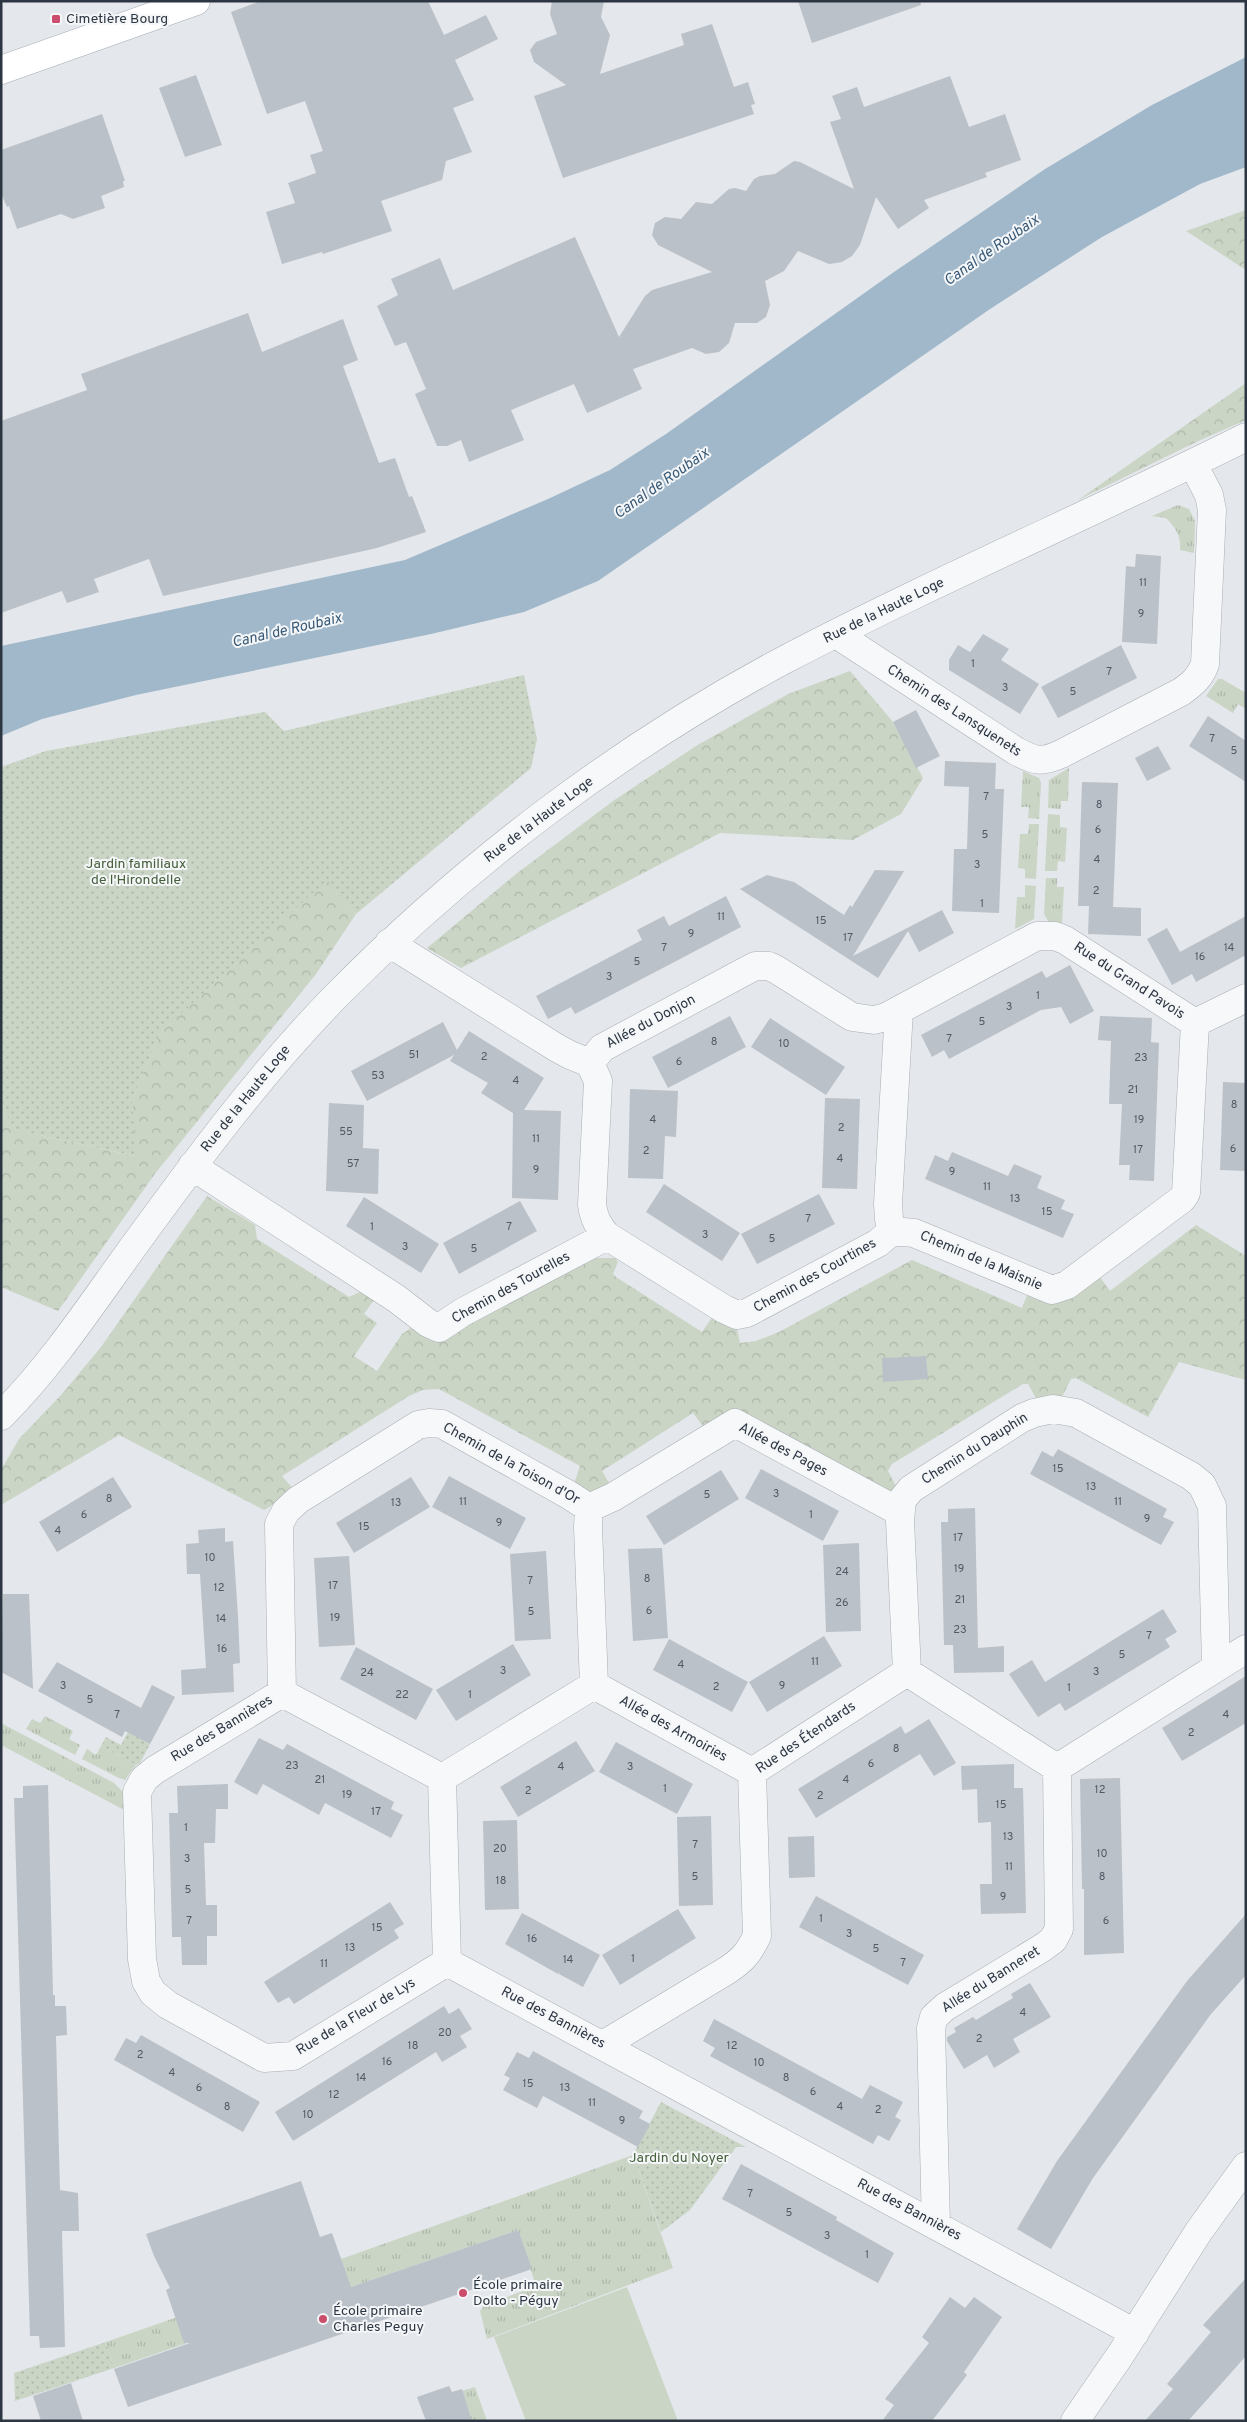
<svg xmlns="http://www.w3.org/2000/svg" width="1247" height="2422" viewBox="0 0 1247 2422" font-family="Overpass,sans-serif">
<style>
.grass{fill:url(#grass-tufts)}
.forest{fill:url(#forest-crowns)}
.garden{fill:url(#garden-dots)}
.pitch{fill:#cad5c5}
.water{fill:#a0b8ca}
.building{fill:#bbc1c8}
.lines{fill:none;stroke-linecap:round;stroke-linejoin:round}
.minor-casing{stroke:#a9aeb5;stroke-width:29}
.major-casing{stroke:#a3adb7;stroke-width:29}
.minor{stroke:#f7f8f9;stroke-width:28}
.major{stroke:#fff;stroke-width:28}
.poi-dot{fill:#cb4e6c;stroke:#f4f6f8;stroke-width:2}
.labels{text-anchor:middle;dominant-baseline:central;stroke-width:4;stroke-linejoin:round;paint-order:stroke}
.number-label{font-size:11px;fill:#505964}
.poi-label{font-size:14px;fill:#2c3643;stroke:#f4f6f8;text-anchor:start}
.street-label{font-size:14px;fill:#2c3643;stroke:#f4f6f8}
.park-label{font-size:14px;fill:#445f39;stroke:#f4f6f8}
.water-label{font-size:15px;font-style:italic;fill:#375976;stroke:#f4f6f8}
</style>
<defs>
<pattern id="grass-tufts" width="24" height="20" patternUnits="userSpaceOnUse" patternTransform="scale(1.25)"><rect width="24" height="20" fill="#cad5c5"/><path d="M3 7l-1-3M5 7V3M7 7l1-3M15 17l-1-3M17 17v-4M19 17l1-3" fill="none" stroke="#aeb7aa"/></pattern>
<pattern id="forest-crowns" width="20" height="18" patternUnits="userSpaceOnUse" patternTransform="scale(1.25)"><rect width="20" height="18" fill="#cad5c5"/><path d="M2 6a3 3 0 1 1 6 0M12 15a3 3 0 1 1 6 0" fill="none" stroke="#aeb7aa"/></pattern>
<pattern id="garden-dots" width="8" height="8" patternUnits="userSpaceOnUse" patternTransform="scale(1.25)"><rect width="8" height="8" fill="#cad5c5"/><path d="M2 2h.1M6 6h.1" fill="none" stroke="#aeb7aa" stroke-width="1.8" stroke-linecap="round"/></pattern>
</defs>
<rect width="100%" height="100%" fill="#e4e7eb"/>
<path class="grass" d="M1178 505 1189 509 1195 521 1194 553 1180 550C1181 536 1176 528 1166 518L1152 516Z
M1218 679H1222L1246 693V709L1238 704 1233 713 1206 696Z
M1069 768 1068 801H1061V809L1048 808 1049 780Z
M1023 771 1039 778 1041 783 1039 819 1028 818 1029 807H1021Z
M1048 814 1060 815V827L1067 828 1065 862 1058 861 1057 871H1045Z
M1029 824H1039L1036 879 1025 878V869L1018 868 1020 834H1028Z
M1046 878H1057V887H1064L1062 924H1050L1044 914Z
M1025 885 1036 886 1034 919 1015 929 1017 897H1025Z
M45 1716 73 1731 69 1739 80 1745 75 1755 26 1729 32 1719 40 1723Z
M1 1723 114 1783 128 1797 130 1813 1 1745Z
M101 1746 136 1765 125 1780 119 1778 82 1759 87 1749 96 1755Z
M633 2155 673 2268 487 2339 480 2311 484 2306 536 2286 518 2230 114 2368 106 2342C282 2280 458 2218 633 2155Z
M475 2387 487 2421H472L462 2391Z"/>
<path class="forest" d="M1246 210V270L1186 231Z
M1246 383V420L1196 442 1078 500Z
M850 671 893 722 923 778 901 814 853 840 720 833 461 968 427 948 516 874 613 801 696 746 788 694Z
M327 879 356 914 316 974 154 1175 58 1311 1 1287V1107L16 1130 135 1156 132 1100 160 1033Z
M207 1196 255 1225 257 1239 349 1297 360 1292 374 1300 364 1314 377 1323 354 1356 377 1371 402 1334 411 1328 436 1340 455 1335 471 1319 593 1258H615L618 1262 613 1274 616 1277 702 1332 715 1313 736 1324 740 1343 756 1341 779 1332 912 1260 1022 1308 1028 1293 1097 1273 1110 1291 1196 1225 1246 1256V1380L1179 1362 1148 1417 1076 1378 1071 1379 1062 1397 1038 1402 1028 1384H1023L892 1464 888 1471 897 1488 891 1492 807 1454 705 1429 693 1413 602 1471 612 1488 595 1494 573 1487 580 1466 439 1389 423 1390 409 1396 282 1476 296 1492 264 1510 119 1435 1 1505V1470L19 1439 62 1394 101 1347Z"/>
<path class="garden" d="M524 675 537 739 531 768 356 914 327 880 160 1033 132 1100 136 1156 16 1130 1 1107V767L46 751 265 712 284 731Z
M128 1732 150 1744 140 1763 136 1765 101 1746 106 1737 121 1745Z
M661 2102 746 2147H736L690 2210 661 2232 633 2155Z
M106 2342 114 2368 15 2401 14 2373Z"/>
<path class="pitch" d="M627 2287 678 2421H526L494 2337Z"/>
<path class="water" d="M1246 57V167L1200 184 1102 237 990 309 598 581 524 612 431 634 136 695 42 719 1 736V646L405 560 548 499 610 470 666 434 894 272 1045 169 1152 105Z"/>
<path class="building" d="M261 1H428L444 35 486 15 498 39 455 60 474 100 453 108 472 152 446 161 442 180 381 201 392 231 323 254 322 252 282 264 266 212 295 203 288 183 316 173 310 155 323 151 305 101 267 114 231 12Z
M552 1H604L601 17 610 35 600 74 684 45 681 34 712 24 734 87 748 82 755 104 751 105 754 114 563 178 534 96 566 85 534 62 530 50 536 42 557 34 550 14Z
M798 1H920L921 5 812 43Z
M196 75 222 145 185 157 159 88Z
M950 76 969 127 1005 114 1021 160 985 173 987 177 924 200 929 208 898 229 876 197 860 245 852 256 842 262 829 264 798 251 784 271 765 281 770 305 766 317 757 323H735L729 343 719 352 706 354 692 348 633 369 642 389 587 413 574 384 511 410 524 440 469 462 461 440 447 446H437L415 394 426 389 406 342 395 346 377 306 398 295 391 279 440 258 453 290 575 237 619 337 645 296 652 290 712 272 658 245 652 235 655 223 665 217 681 219 696 202 712 204 729 189 735 188 746 191 754 179 760 176 775 174 794 161 800 162 854 189 830 122 841 119 832 96 857 87 864 107Z
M102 114 125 181H123L124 187 101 196 105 208 73 219 61 214 17 229 9 206 7 207 1 193V150Z
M248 313 262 352 343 319 358 360 343 366 379 463 395 458 409 497 412 496 426 532 377 548 163 596 149 559 94 579 99 592 67 603 62 591 1 613V421L87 390 81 374Z
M1136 554 1161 556 1157 644 1122 642 1126 566 1135 567Z
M983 634 1009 649 1001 660 1039 684 1020 714 949 670V660L958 645 970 652Z
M1121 645 1137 678 1058 718 1041 687Z
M916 710 940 756 916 768 893 722Z
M1208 716 1246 741V782L1189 746Z
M1158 746 1171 769 1147 781 1135 758Z
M945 761 996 763 995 789H1004L999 913 952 911 954 849H967L969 787 944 786Z
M1082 782 1118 783 1113 907 1141 908V936L1088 934 1089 906H1078Z
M875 870 904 871 853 956 942 910 954 933 919 952 908 931 878 978 740 889 767 875 794 882 844 915 850 905 852 907Z
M726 896 741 927 575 1014 571 1007 548 1019 536 996 642 940 637 930 664 916 669 926Z
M1246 916V955L1196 982 1192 974 1172 985 1147 939 1167 928 1180 952Z
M1070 965 1094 1011 1070 1024 1061 1007 1041 1010 949 1059 944 1050 932 1057 921 1035 1042 971 1046 978Z
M730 1016 746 1047 668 1088 652 1057Z
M1100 1016 1152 1018 1151 1042 1159 1043 1154 1181 1129 1180 1130 1165H1119L1122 1104H1109L1111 1041 1098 1040Z
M770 1018 845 1067 826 1095 751 1047Z
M443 1022 457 1050 469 1031 544 1078 524 1110 561 1111 558 1200 512 1198 513 1113 481 1093 488 1083 450 1061 454 1055 367 1101 351 1071Z
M1223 1082 1246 1083V1171L1220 1170Z
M630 1089 678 1091 676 1137 665 1136 663 1179 628 1178Z
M825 1098 860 1099 857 1189 822 1188Z
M329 1103 364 1105 363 1148 379 1149 378 1194 326 1191Z
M952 1152 1008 1176 1014 1164 1042 1176 1037 1188 1065 1200 1061 1209 1074 1214 1063 1238 925 1179 935 1155 948 1161Z
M664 1184 740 1233 722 1261 646 1212Z
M819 1194 835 1224 757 1264 741 1234Z
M364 1197 439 1244 421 1273 346 1226Z
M520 1201 537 1231 459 1274 443 1243Z
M926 1356 928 1379 883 1382 882 1358Z
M1058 1449 1167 1509 1163 1517 1174 1522 1161 1545 1030 1474 1042 1451 1053 1457Z
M761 1469 839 1511 823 1541 745 1498Z
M721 1470 739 1499 664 1545 646 1516Z
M449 1476 526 1518 510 1549 432 1507Z
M113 1477 132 1507 57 1552 39 1522Z
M411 1477 430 1507 354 1553 336 1523Z
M975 1508 978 1648 1004 1646V1672L954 1673 953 1645H944L941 1522H948V1509Z
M225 1528V1542L233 1541 238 1616 240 1663 233 1664 234 1692 182 1695 181 1670 206 1668 200 1574H187L186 1544 199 1543 198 1530Z
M859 1543 861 1631 826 1632 823 1545Z
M662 1548 668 1638 633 1641 628 1549Z
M546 1551 551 1639 515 1641 510 1554Z
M349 1556 355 1645 319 1647 314 1558Z
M3 1594H29L33 1689 1 1672Z
M1163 1609 1177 1632 1165 1639 1170 1647 1065 1711 1060 1703 1038 1717 1009 1674 1032 1660 1045 1682Z
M824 1636 842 1666 767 1712 749 1682Z
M669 1639 748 1682 732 1712 653 1670Z
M513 1644 531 1675 456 1721 436 1690Z
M356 1647 433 1689 416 1720 340 1679Z
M57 1662 141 1708 152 1685 175 1697 150 1744 125 1731 122 1737 38 1691Z
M1246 1676V1723L1182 1761 1162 1728Z
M929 1719 956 1763 934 1776 920 1754 816 1818 798 1789 901 1726 905 1734Z
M259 1738 283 1750 287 1744 394 1802 391 1809 403 1815 391 1838 325 1803 319 1815 263 1784 257 1795 234 1782Z
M576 1741 595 1771 518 1817 500 1787Z
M616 1742 693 1784 677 1814 599 1772Z
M1014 1764V1788H1023L1026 1913 981 1914 980 1884H992L991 1822 978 1823 977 1789 962 1790 961 1766Z
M1120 1778 1124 1953 1084 1955V1889H1082L1080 1779Z
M228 1784V1809H216L215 1843H204L206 1905H217V1936H207V1965H182L181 1937H172L169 1813H178L177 1786Z
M48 1785 53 1995H55V2006H66L67 2035 56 2036 60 2190 78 2193 79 2231H62L65 2347 40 2348 39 2336H30L14 1798H23V1786Z
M711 1816 713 1905 679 1906 677 1817Z
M517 1820 519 1909 485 1910 483 1821Z
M814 1836 815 1877 789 1878 788 1837Z
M816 1896 924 1955 908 1985 799 1927Z
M390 1902 404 1924 394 1930 399 1938 294 2004 289 1997 278 2003 264 1982Z
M678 1909 696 1938 620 1985 602 1955Z
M522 1913 600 1955 583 1987 559 1974 560 1972 558 1974 505 1944Z
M1246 1914V1975L1211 2014 1093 2178 1051 2249 1017 2229 1057 2161 1187 1981Z
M1030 1983 1051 2017 1013 2039 1020 2052 994 2068 987 2055 964 2069 947 2041V2037L956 2032 954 2028 973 2017 976 2020 994 2009 1013 1998 1011 1994Z
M444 2006 449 2014 459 2008 472 2029 460 2036 467 2047 442 2062 436 2052 293 2141 275 2112Z
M714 2019 862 2099 870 2085 903 2102 895 2117 901 2120 889 2141 878 2135 873 2144 710 2056 715 2048 703 2041Z
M141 2035 260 2102 243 2132 114 2060 126 2038 136 2043Z
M533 2051 643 2111 639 2118 650 2124 638 2147 543 2096 537 2108 503 2090 510 2078 504 2075 517 2052 529 2058Z
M741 2164 837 2217 836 2220 894 2253 878 2283 722 2199Z
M301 2181 320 2237 332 2233 351 2287 518 2230 532 2269 128 2407 114 2369 190 2343H184L166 2290 170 2288 154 2256 146 2234Z
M1246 2278V2356L1188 2421H1145L1173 2389 1167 2384 1211 2332 1203 2325Z
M950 2297 965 2308 974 2297 1002 2317 964 2372 967 2375 932 2421H882L894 2405 885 2399 929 2343 922 2337Z
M71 2383 83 2421H41L33 2396Z
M449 2386 452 2392 462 2389 472 2421H426L417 2397Z"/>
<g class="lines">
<defs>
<path id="minor" d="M836 634 1016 751C1035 761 1041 763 1061 754L1181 692C1192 684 1200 678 1205 664L1212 510 1209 495 1193 464
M389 943 557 1048 570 1055 590 1063 602 1048 755 966H769L777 970 852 1017 874 1020 886 1017 1037 936H1055L1065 940 1195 1023 1246 998
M899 1010 888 1204 889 1219 892 1231 914 1233 1052 1290 1067 1285 1182 1199 1186 1193 1195 1023
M590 1063 598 1081 592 1205C594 1218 598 1226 607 1236L724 1309 737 1315 747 1313 878 1243 892 1231
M192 1166 397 1299 428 1323 439 1328 463 1312 607 1236
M1 1416C53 1364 93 1302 136 1243 198 1158 260 1074 334 998 466 864 620 747 786 659 937 580 1094 513 1246 437
M589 1508 613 1497 735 1423 900 1512
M907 1672 900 1521 902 1500 911 1489 1022 1418 1034 1413 1053 1409 1076 1413 1191 1476 1202 1485 1212 1506 1216 1667
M594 1685 752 1772
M282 1693 279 1524 286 1511 298 1500 418 1425 429 1423 442 1424 569 1495 589 1508 588 1527 594 1685 442 1778
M1057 1768 1246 1649
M447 1962 293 2056 264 2058 168 2005 153 1993 146 1981 142 1959 137 1792 144 1779 155 1770 282 1693 442 1778 447 1962 1135 2333
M603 2045 726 1971C743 1960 748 1954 757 1936L752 1772 907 1672 1057 1768
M936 2225 931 2028 934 2017 945 2007 1042 1948 1053 1940 1059 1929 1057 1768
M1075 2421 1121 2354 1199 2231 1246 2166"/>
<path id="major" d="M1 70 196 1"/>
</defs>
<use href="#minor" class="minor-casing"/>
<use href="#major" class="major-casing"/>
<use href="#minor" class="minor"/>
<use href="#major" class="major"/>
</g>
<g class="poi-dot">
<rect x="51" y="14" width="10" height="10" rx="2.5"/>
<circle cx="463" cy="2293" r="5"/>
<circle cx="323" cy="2319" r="5"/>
</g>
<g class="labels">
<g class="number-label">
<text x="1143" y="583">11</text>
<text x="1141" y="614">9</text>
<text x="973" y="664">1</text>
<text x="1109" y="672">7</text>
<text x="1005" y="688">3</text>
<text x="1073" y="692">5</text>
<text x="1212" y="739">7</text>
<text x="1234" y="751">5</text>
<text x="986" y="797">7</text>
<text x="1099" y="805">8</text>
<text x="1098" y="830">6</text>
<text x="985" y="835">5</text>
<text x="1097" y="860">4</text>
<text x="977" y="865">3</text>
<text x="1096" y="891">2</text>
<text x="982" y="904">1</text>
<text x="721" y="917">11</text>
<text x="821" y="921">15</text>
<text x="691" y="934">9</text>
<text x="848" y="938">17</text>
<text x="664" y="948">7</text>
<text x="1229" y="948">14</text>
<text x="1200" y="957">16</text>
<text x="637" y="962">5</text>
<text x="609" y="977">3</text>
<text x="1038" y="996">1</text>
<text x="1009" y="1007">3</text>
<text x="982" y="1022">5</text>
<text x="949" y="1039">7</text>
<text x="714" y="1042">8</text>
<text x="784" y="1044">10</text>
<text x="414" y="1055">51</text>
<text x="484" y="1057">2</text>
<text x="1141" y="1058">23</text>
<text x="679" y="1062">6</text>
<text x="378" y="1076">53</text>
<text x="516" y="1081">4</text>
<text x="1133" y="1090">21</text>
<text x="1234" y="1105">8</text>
<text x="653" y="1120">4</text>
<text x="1139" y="1120">19</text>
<text x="841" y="1128">2</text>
<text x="346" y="1132">55</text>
<text x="536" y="1139">11</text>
<text x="1233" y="1149">6</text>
<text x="1138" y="1150">17</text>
<text x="646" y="1151">2</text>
<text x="840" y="1159">4</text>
<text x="353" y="1164">57</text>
<text x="536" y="1170">9</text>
<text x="952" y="1172">9</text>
<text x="987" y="1187">11</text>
<text x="1015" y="1199">13</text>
<text x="1047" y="1212">15</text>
<text x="808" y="1219">7</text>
<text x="372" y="1227">1</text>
<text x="509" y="1227">7</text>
<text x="705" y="1235">3</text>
<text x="772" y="1239">5</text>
<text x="405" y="1247">3</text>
<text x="474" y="1249">5</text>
<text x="1058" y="1469">15</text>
<text x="1091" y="1487">13</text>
<text x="776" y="1494">3</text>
<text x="707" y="1495">5</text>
<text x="109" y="1499">8</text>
<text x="463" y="1502">11</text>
<text x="1118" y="1502">11</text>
<text x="396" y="1503">13</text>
<text x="84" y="1515">6</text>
<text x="811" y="1515">1</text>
<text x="1147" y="1519">9</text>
<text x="499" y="1523">9</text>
<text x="364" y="1527">15</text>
<text x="58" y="1531">4</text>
<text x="958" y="1538">17</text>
<text x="210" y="1558">10</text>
<text x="959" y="1569">19</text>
<text x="842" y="1572">24</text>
<text x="647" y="1579">8</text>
<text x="530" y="1581">7</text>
<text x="333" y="1586">17</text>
<text x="219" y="1588">12</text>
<text x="960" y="1600">21</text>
<text x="842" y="1603">26</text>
<text x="649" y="1611">6</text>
<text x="531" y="1612">5</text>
<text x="335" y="1618">19</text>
<text x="221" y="1619">14</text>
<text x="960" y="1630">23</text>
<text x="1149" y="1636">7</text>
<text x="222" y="1649">16</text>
<text x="1122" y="1655">5</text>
<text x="815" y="1662">11</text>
<text x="681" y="1665">4</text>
<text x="503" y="1671">3</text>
<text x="1096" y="1672">3</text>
<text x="367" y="1673">24</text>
<text x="63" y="1686">3</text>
<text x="782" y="1686">9</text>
<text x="716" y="1687">2</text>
<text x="1069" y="1688">1</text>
<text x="402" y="1695">22</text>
<text x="470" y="1695">1</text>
<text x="90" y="1700">5</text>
<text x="117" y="1715">7</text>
<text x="1226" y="1715">4</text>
<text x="1191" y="1733">2</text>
<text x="896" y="1749">8</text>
<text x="871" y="1764">6</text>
<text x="292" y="1766">23</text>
<text x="561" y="1767">4</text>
<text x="630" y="1767">3</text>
<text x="320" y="1780">21</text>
<text x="846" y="1780">4</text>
<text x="665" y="1789">1</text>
<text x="1100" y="1790">12</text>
<text x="528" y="1791">2</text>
<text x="347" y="1795">19</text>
<text x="820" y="1796">2</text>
<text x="1001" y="1805">15</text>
<text x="376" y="1812">17</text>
<text x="186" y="1828">1</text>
<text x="1008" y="1837">13</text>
<text x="695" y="1845">7</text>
<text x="500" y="1849">20</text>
<text x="1102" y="1854">10</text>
<text x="187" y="1859">3</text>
<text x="1009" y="1867">11</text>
<text x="695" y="1877">5</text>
<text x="1102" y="1877">8</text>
<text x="501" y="1881">18</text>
<text x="188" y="1890">5</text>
<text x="1003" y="1897">9</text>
<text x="821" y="1919">1</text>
<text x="189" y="1921">7</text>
<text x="1106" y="1921">6</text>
<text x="377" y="1928">15</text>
<text x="849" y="1934">3</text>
<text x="532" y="1939">16</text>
<text x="350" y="1948">13</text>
<text x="876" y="1949">5</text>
<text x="633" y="1959">1</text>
<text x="568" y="1960">14</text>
<text x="903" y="1963">7</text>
<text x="324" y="1964">11</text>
<text x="1023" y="2013">4</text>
<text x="445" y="2033">20</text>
<text x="979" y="2039">2</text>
<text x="413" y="2046">18</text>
<text x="732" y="2046">12</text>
<text x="140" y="2055">2</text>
<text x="387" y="2062">16</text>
<text x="759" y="2063">10</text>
<text x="172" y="2073">4</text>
<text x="361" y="2078">14</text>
<text x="786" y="2078">8</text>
<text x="528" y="2084">15</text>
<text x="199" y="2088">6</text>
<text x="565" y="2088">13</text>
<text x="813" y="2092">6</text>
<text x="334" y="2095">12</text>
<text x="592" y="2103">11</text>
<text x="227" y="2107">8</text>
<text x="840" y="2107">4</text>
<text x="878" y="2110">2</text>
<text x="308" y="2115">10</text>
<text x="622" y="2121">9</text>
<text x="750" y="2194">7</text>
<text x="789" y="2213">5</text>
<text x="827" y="2236">3</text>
<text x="867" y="2255">1</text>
</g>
<g class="poi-label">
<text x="66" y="19">Cimetière Bourg</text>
<text x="473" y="2285">École primaire<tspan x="473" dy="16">Dolto - Péguy</tspan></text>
<text x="333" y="2311">École primaire<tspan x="333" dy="16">Charles Peguy</tspan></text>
</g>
<g class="street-label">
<text transform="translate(884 611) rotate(-26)">Rue de la Haute Loge</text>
<text transform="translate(954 711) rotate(33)">Chemin des Lansquenets</text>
<text transform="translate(539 820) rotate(-37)">Rue de la Haute Loge</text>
<text transform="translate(1129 981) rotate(33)">Rue du Grand Pavois</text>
<text transform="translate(651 1022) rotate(-28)">Allée du Donjon</text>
<text transform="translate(246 1099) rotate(-51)">Rue de la Haute Loge</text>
<text transform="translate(981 1261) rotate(23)">Chemin de la Maisnie</text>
<text transform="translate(815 1276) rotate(-29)">Chemin des Courtines</text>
<text transform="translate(511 1288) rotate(-29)">Chemin des Tourelles</text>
<text transform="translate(975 1449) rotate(-32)">Chemin du Dauphin</text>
<text transform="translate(783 1450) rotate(28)">Allée des Pages</text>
<text transform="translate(511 1464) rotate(29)">Chemin de la Toison d'Or</text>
<text transform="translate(222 1729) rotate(-31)">Rue des Bannières</text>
<text transform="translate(673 1729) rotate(29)">Allée des Armoiries</text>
<text transform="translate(806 1738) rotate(-34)">Rue des Étendards</text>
<text transform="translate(991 1980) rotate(-32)">Allée du Banneret</text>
<text transform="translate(356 2017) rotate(-31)">Rue de la Fleur de Lys</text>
<text transform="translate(553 2018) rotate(28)">Rue des Bannières</text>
<text transform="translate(909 2210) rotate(28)">Rue des Bannières</text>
</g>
<g class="park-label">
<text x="136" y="864">Jardin familiaux<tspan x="136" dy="16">de l'Hirondelle</tspan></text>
<text x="679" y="2158">Jardin du Noyer</text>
</g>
<g class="water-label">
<text transform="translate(992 251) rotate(-35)">Canal de Roubaix</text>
<text transform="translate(662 484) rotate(-35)">Canal de Roubaix</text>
<text transform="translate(287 631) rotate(-13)">Canal de Roubaix</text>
</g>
</g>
<rect width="1247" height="2422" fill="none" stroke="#2c3643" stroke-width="5"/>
</svg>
